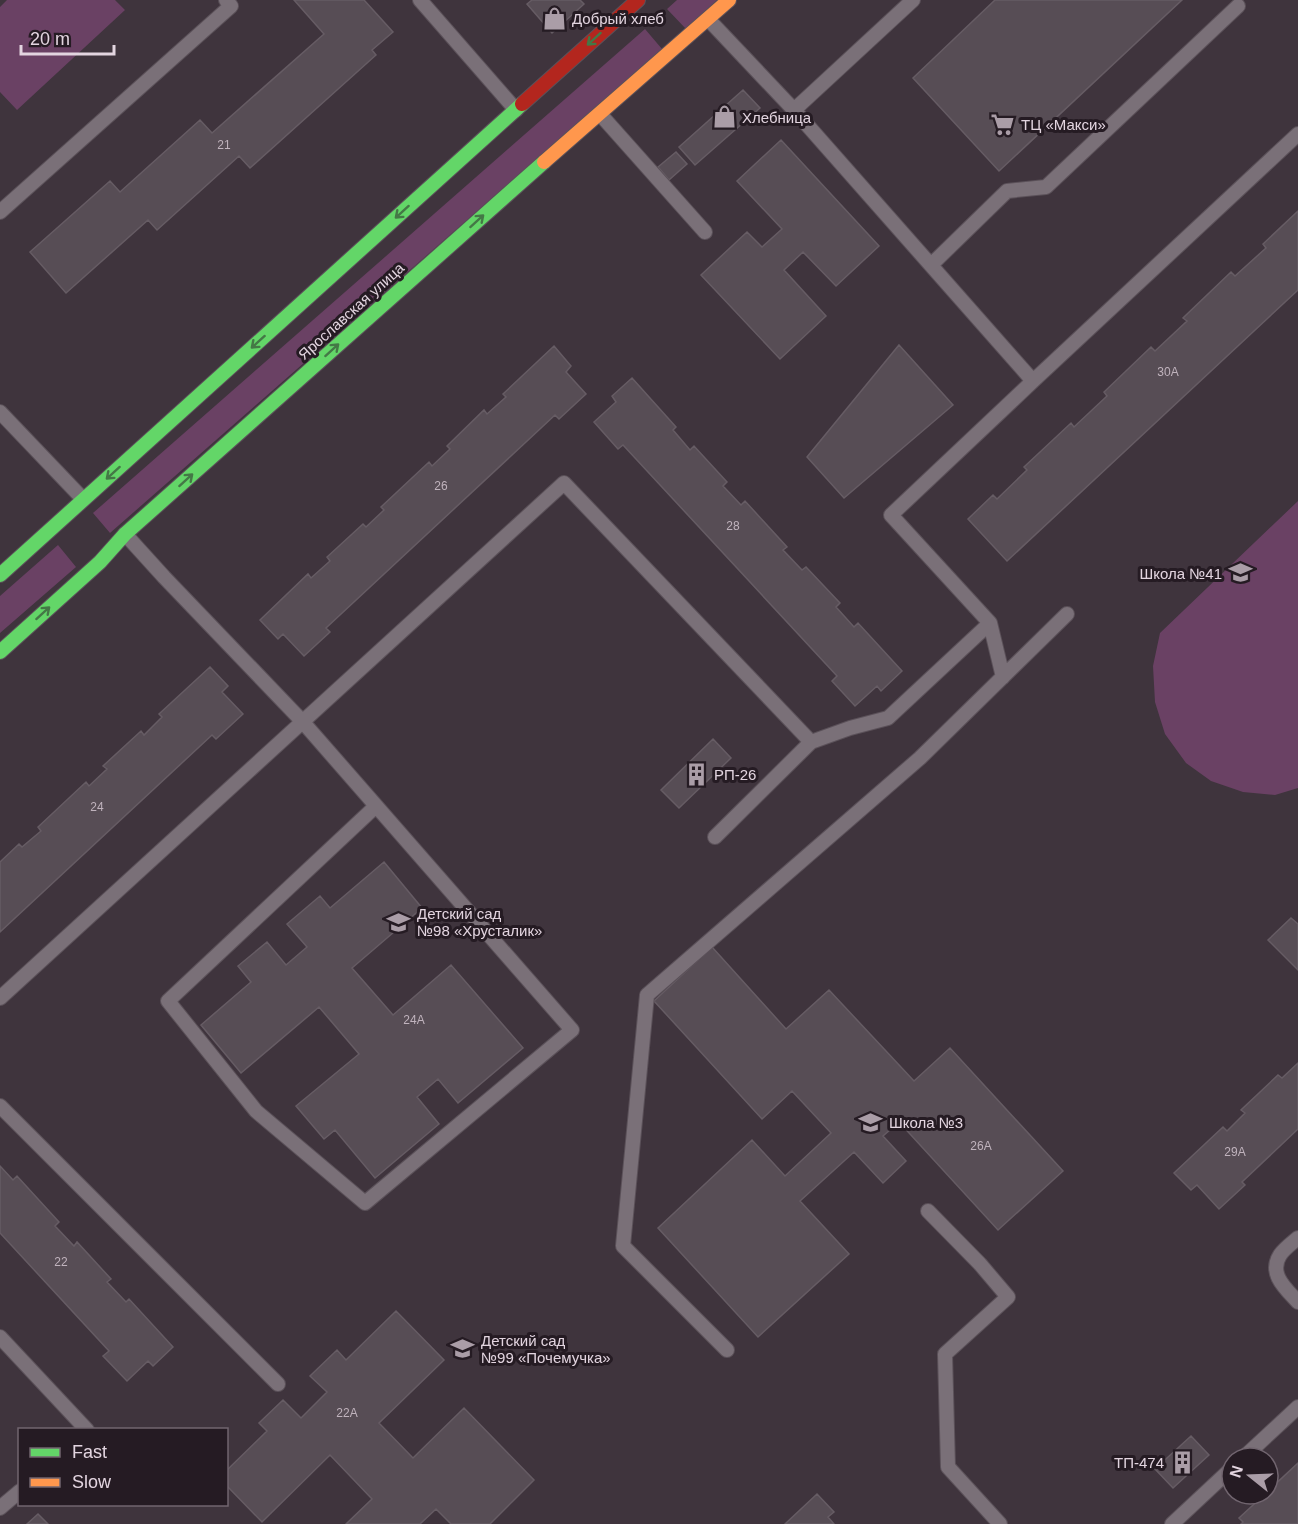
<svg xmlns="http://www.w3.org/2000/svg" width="1298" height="1524" viewBox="0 0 1298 1524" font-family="Helvetica,sans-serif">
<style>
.green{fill:#6a4164}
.building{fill:#574d55;stroke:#665c64;stroke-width:1.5}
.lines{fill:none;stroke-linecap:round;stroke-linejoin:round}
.lane-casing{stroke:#5b5159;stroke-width:16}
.fast-casing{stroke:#5b5159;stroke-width:16}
.slow-casing{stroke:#5b5159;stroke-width:16}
.jam-casing{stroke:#5b5159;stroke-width:16}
.lane{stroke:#7a7078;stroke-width:14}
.fast{stroke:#63d668;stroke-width:14}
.slow{stroke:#ff974d;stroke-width:14}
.jam{stroke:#b3261e;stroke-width:14}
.oneway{stroke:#447846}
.labels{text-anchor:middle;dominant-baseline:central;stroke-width:6;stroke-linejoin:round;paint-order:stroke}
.number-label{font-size:12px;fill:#c0b3bd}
.poi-label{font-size:15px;fill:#e3d5e0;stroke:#251b23;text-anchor:start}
.street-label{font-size:15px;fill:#e3d5e0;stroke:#251b23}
</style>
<rect width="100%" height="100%" fill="#3f343d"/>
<path class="green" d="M7 0H115L125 10 17 110 0 92V7Z
M677 0H717L686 29 667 9Z
M645 29 662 49 110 533 93 513Z
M1298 501V788L1275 795 1243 792 1211 781 1186 763 1165 734 1155 702 1153 666 1160 633Z
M58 545 76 567 0 633V596Z"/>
<path class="building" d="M294 0H364L393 32 372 50 376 55 250 168 239 156 157 230 148 220 66 293 30 252 110 181 120 192 200 120 212 133 324 34Z
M532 0H580L584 4 552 33 527 4Z
M995 0H1182L999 171 913 78Z
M743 90 760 108 695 165 679 147Z
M781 140 879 246 836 286 803 252 784 270 826 316 780 359 701 275 747 232 762 247 782 229 737 181Z
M676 152 687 164 669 180 658 167Z
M1298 211V290L1007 561 968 519 993 495 997 499 1027 470 1024 467 1071 423 1074 427 1107 396 1104 392 1151 347 1155 351 1187 321 1183 318 1231 272 1235 276 1266 248 1263 244Z
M899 345 953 405 844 498 807 457Z
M554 346 571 366 566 372 586 394 559 419 555 415 326 628 330 632 304 656 283 634 278 639 260 620 308 574 311 578 330 561 327 557 363 524 366 527 384 510 381 507 429 462 432 466 450 449 447 446 484 410 487 414 506 397 503 394Z
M632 378 676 427 673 430 690 450 694 446 727 482 723 486 741 505 745 501 787 547 783 550 802 570 806 567 840 603 836 607 854 627 858 623 902 671 881 691 877 686 855 706 832 681 837 676 623 445 618 449 594 422 616 402 612 396Z
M210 667 228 686 222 692 243 714 216 739 212 735 0 932V862L19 844 22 847 41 831 38 827 86 782 89 786 107 769 103 766 141 731 144 735 162 717 159 714Z
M713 739 731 758 679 808 661 790Z
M384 862 422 908 352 968 393 1015 451 965 523 1048 458 1103 438 1079 417 1097 439 1124 375 1178 335 1130 324 1139 296 1106 359 1054 319 1007 241 1073 201 1025 251 982 238 966 267 942 286 965 307 947 287 924 320 896 330 908Z
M1291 918 1298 924V970L1268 940Z
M712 947 786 1029 829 990 914 1081 950 1048 1063 1171 998 1230 899 1122 883 1136 906 1161 883 1183 854 1152 800 1201 849 1254 758 1337 658 1228 752 1140 785 1176 831 1133 792 1091 762 1119 654 1001Z
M1298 1063V1129L1242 1182 1245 1185 1219 1209 1197 1185 1191 1190 1174 1173 1223 1127 1227 1131 1245 1113 1241 1110 1278 1075 1282 1078Z
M0 1166 13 1180 17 1176 59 1222 55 1226 74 1246 77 1242 111 1279 107 1282 126 1302 129 1299 173 1347 153 1366 148 1361 127 1381 103 1356 109 1351 0 1233Z
M396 1311 444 1360 379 1423 413 1458 464 1408 534 1480 490 1524H451L436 1509 420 1524H346L372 1499 330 1455 262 1522 226 1485V1471L267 1431 259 1423 283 1400 301 1418 327 1392 310 1376 337 1350 346 1360Z
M1191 1436 1209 1455 1173 1488 1155 1469Z
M1298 1463V1524H1241L1243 1522 1239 1518 1265 1494H1268V1491Z
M817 1494 834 1512 828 1517 834 1524H785Z
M38 1514 48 1524H27Z"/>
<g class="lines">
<defs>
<path id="lane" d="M420 0 516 110
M708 19 794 110 1033 381 891 515 990 623 1003 677
M794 110 913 0
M600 114 705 232
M0 212 231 6 226 0
M931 265 1007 191 1046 187 1238 6
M1033 381 1298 134
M0 412 83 499
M125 534 164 577 302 721 572 1030 365 1203 256 1111 168 1001 376 806
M715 837 811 742
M0 998 564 483 811 742 850 728 888 718 990 623
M0 1106 278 1384
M928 1211 980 1264 1008 1297 945 1354 948 1467 1000 1524
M1298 1238C1292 1243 1284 1249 1280 1255 1268 1274 1286 1289 1298 1302
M0 1337 87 1430
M727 1350 623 1246 647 995 920 758 1067 614
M1243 1458 1298 1407
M0 1508 20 1491
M1172 1524 1232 1468"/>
<path id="fast" d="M0 575 522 104
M0 652 100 562 125 534 544 162"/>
<path id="slow" d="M544 162 729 0"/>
<path id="jam" d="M522 104 638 0"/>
</defs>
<use href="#lane" class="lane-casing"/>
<use href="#fast" class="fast-casing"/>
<use href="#slow" class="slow-casing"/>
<use href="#jam" class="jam-casing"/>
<use href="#lane" class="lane"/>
<use href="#fast" class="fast"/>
<use href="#slow" class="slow"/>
<use href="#jam" class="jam"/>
</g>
<defs><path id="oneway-shaft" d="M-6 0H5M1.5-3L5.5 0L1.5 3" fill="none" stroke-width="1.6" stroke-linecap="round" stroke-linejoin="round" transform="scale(1.5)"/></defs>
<g class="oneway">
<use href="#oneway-shaft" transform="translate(594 39) rotate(138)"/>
<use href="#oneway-shaft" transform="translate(402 212) rotate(138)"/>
<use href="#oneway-shaft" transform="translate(477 221) rotate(-42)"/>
<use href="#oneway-shaft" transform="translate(258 342) rotate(138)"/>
<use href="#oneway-shaft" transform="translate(332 350) rotate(-42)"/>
<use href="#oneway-shaft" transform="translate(113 473) rotate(138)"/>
<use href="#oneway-shaft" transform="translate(186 480) rotate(-42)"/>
<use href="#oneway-shaft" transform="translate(43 613) rotate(-42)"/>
</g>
<defs>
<symbol id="shop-bare" viewBox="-9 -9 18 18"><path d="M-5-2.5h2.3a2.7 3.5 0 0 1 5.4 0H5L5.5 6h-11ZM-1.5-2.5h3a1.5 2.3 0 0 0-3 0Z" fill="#aa9da7" stroke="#251b23" stroke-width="2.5" paint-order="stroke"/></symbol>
<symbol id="supermarket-bare" viewBox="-9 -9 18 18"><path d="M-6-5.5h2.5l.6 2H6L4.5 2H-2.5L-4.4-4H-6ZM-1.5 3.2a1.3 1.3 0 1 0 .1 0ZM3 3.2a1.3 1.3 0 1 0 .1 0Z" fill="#aa9da7" stroke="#251b23" stroke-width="2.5" paint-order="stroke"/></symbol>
<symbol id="school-bare" viewBox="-9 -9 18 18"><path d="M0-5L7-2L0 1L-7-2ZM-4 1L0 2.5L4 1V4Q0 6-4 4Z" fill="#aa9da7" stroke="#251b23" stroke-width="2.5" paint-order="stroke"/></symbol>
<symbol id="building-bare" viewBox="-9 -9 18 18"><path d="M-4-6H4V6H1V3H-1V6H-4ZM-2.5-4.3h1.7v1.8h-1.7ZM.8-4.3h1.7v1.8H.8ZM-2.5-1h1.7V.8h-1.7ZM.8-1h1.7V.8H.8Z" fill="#aa9da7" stroke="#251b23" stroke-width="2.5" paint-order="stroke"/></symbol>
</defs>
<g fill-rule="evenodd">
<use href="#shop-bare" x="538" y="2" width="33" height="33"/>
<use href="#shop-bare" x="708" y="100" width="33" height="33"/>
<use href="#supermarket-bare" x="986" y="108" width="33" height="33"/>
<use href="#school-bare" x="1224" y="556" width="33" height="33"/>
<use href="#building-bare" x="680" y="758" width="33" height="33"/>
<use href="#school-bare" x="382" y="906" width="33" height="33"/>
<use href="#school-bare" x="854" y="1106" width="33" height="33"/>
<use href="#school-bare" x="446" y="1332" width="33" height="33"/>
<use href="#building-bare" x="1166" y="1446" width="33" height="33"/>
</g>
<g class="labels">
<g class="number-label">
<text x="224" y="145">21</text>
<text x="1168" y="372">30А</text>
<text x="441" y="486">26</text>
<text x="733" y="526">28</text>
<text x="97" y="807">24</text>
<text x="414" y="1020">24А</text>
<text x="981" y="1146">26А</text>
<text x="1235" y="1152">29А</text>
<text x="61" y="1262">22</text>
<text x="347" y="1413">22А</text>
</g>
<g class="poi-label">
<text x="572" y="18">Добрый хлеб</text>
<text x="742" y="117">Хлебница</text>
<text x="1021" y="124">ТЦ «Макси»</text>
<text x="1222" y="573" text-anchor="end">Школа №41</text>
<text x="714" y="774">РП-26</text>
<text x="417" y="913">Детский сад<tspan x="417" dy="17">№98 «Хрусталик»</tspan></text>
<text x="889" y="1122">Школа №3</text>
<text x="481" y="1340">Детский сад<tspan x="481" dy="17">№99 «Почемучка»</tspan></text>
<text x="1164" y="1462" text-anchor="end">ТП-474</text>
</g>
<g class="street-label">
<text transform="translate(351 311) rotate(-42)">Ярославская улица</text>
</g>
</g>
<rect x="18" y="1428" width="210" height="78" fill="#251b23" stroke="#71656f" stroke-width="1.5"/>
<rect x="30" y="1448" width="30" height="9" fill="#63d668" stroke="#71656f" stroke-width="1.5"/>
<text x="72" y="1458" font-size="18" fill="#e3d5e0">Fast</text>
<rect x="30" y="1478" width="30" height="9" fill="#ff974d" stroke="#71656f" stroke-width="1.5"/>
<text x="72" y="1488" font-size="18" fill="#e3d5e0">Slow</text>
<g transform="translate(1250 1476) rotate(288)"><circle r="28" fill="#251b23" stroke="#71656f" stroke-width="1.5"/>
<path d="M0-4.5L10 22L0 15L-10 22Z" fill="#aa9da7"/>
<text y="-9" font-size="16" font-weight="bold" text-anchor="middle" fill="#e3d5e0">N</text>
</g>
<path d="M21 45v9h93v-9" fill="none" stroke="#e3d5e0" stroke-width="3"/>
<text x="30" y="45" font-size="18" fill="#e3d5e0" stroke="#251b23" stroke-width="4.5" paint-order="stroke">20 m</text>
</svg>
